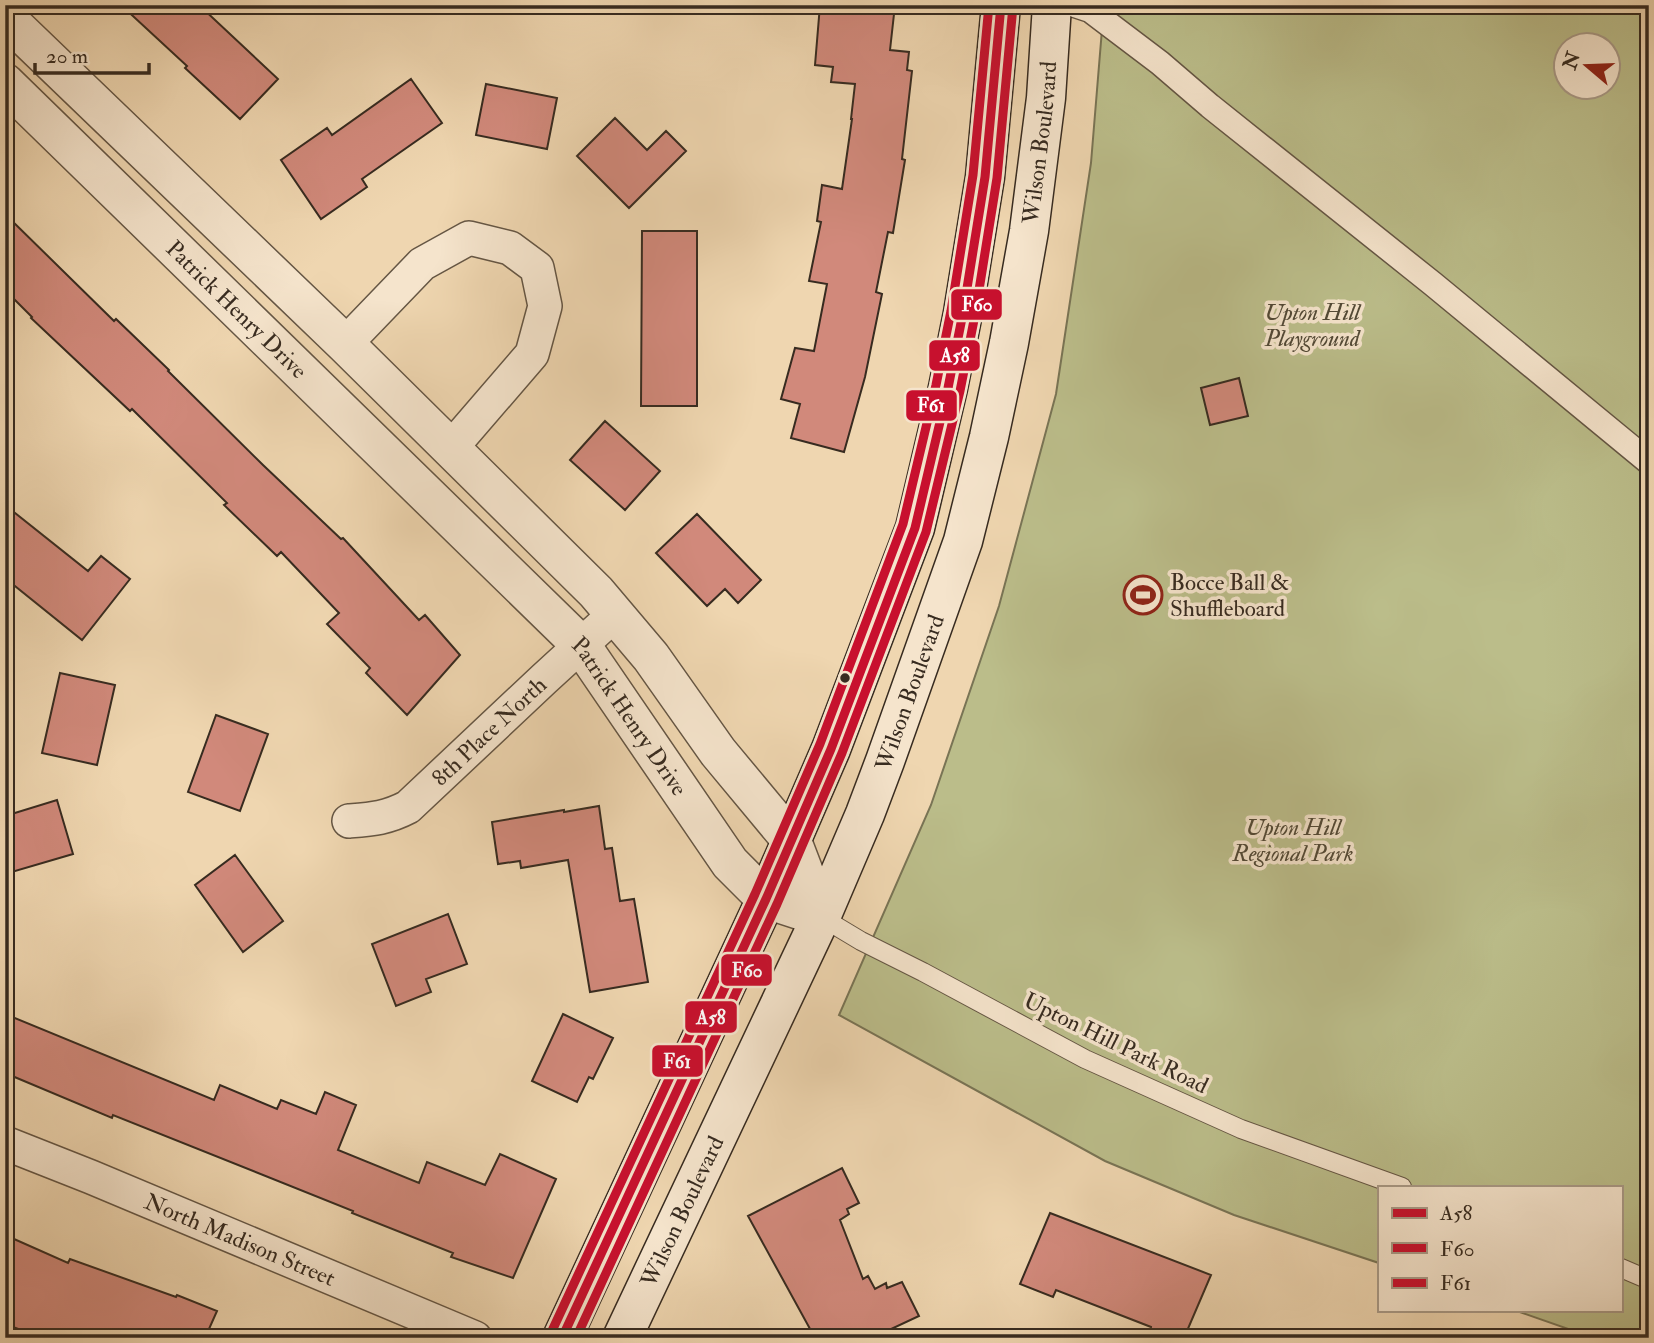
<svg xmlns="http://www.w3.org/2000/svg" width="1654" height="1343" viewBox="0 0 1654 1343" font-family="'IM FELL Double Pica',serif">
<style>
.green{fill:#bbbd8a;stroke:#797455;stroke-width:2;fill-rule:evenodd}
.building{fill:#d1897b;stroke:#372b20;stroke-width:2}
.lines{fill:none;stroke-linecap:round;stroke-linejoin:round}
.service-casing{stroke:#655644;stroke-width:20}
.pedestrian-casing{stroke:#655644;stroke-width:27}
.minor-casing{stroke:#655644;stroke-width:36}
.tertiary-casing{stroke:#655644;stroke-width:41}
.secondary-casing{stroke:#372b20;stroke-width:41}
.service{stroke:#f5e4cc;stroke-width:18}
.pedestrian{stroke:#f5e4cc;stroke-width:24}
.minor{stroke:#f5e4cc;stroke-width:33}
.tertiary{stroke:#f5e4cc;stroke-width:38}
.secondary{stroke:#f5e4cc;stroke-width:38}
.bus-1-casing{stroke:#f5e4cc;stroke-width:14}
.bus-2-casing{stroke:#f5e4cc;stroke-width:14}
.bus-3-casing{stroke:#f5e4cc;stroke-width:14}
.bus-1{stroke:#c8102e;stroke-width:9}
.bus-2{stroke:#c8102e;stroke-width:9}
.bus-3{stroke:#c8102e;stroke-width:9}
.bus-dot{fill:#372b20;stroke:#f5e4cc;stroke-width:2.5}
.labels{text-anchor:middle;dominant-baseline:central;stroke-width:7;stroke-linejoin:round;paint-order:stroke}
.street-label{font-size:23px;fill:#372b20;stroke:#f5e4cc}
.park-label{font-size:23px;font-style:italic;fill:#514835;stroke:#f5e4cc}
.poi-label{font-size:23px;fill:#372b20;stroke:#f5e4cc;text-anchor:start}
.line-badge{stroke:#f5e4cc;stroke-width:2.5}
.badge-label{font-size:19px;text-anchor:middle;font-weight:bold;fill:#fff}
</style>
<rect width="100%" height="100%" fill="#efd6b0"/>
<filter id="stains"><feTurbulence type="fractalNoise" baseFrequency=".00286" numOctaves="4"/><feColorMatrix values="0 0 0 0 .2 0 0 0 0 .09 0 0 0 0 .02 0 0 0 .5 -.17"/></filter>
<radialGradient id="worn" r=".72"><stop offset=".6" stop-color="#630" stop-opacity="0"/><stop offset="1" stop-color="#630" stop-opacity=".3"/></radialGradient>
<path class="green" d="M1104 5H1649V1338H1594L1514 1310H1621V1187H1379V1263L1234 1215 1105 1161 839 1015 931 805 999 606 1056 394 1091 163ZM1566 46H1608V88H1566Z"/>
<path class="building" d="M121 5H199L278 79 240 119 185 68 187 66Z
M820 5H895L890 50 909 52 907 70 912 71 902 159 905 160 893 233 888 232 876 292 882 294 865 377 844 452 791 438 800 404 781 399 795 348 814 351 827 284 809 281 821 222 817 221 822 185 842 189 852 119H851L855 84 831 82 833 67 815 65Z
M411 79 442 123 362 179 367 187 321 219 281 160 327 128 332 135Z
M486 84 557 98 547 149 476 135Z
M615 118 647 150 666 131 686 151 629 208 577 156Z
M5 214 114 321 116 319 169 370 168 371 263 465 341 539 343 538 419 620 425 615 460 655 407 715 366 673 370 668 327 624 339 613 281 552 277 556 224 505 227 503 132 409 130 411 31 318 32 317 5 290Z
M642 231H697V406H641Z
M1239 378 1248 416 1210 425 1201 388Z
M605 421 660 471 625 510 570 460Z
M5 505 88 571 101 556 130 579 82 640 5 578Z
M697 514 761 580 738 603 725 589 707 606 656 553Z
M60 673 115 685 97 765 42 753Z
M216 715 268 734 240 811 188 792Z
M57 800 73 854 5 874V816Z
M599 806 605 849 612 848 620 901 634 899 648 982 590 992 568 860 521 868 520 861 498 864 492 822 564 810V812Z
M235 855 283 921 243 952 195 885Z
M448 914 467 964 426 979 431 992 396 1006 372 944Z
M5 1014 214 1100 220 1085 277 1109 281 1100 316 1114 325 1092 356 1105 338 1150 419 1183 427 1162 485 1185 500 1154 556 1179 513 1278 451 1257 453 1253 352 1213 353 1211 113 1115 112 1118 5 1073Z
M563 1014 613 1038 593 1079 589 1077 577 1102 532 1081Z
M842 1168 859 1203 847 1209 849 1214 840 1220 863 1279 868 1276 875 1289 886 1283 887 1288 902 1282 919 1316 872 1338H815L748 1216Z
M1050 1213 1211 1275 1184 1338H1149L1151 1327 1056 1290 1053 1297 1020 1284Z
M5 1235 68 1263 70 1259 176 1297 177 1295 217 1311 205 1338H42L5 1324Z"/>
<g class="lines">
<defs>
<path id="service" d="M821 917 861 941 923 972 1085 1059 1241 1129 1402 1187
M1621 1268 1649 1280"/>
<path id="pedestrian" d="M1075 5 1090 10 1160 63 1210 106 1433 284 1649 462"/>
<g id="minor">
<path d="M345 344 422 264 469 238 510 248 537 268 545 306 532 354 451 448"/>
<path id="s1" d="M349 821C373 819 387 818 408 807L544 679 615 614"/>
<path id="s2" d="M5 1143 91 1177 475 1338"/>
</g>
<g id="tertiary">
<path d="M5 17 345 344 596 592 651 657 718 752 792 841 821 917"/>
<path id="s3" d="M5 83 581 645 730 863 766 899 821 917"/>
</g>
<g id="secondary">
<path d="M562 1338 766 899 831 749 915 528 948 388 963 313 985 177 1001 5"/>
<path id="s4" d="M622 1338 821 917 865 814 885 761 963 541 989 437 1009 343 1029 231 1046 98 1052 5"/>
</g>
</defs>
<use href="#service" class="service-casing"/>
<use href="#pedestrian" class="pedestrian-casing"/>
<use href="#minor" class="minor-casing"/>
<use href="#tertiary" class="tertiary-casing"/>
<use href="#secondary" class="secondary-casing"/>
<use href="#service" class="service"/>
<use href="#pedestrian" class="pedestrian"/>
<use href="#minor" class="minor"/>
<use href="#tertiary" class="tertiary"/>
<use href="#secondary" class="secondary"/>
<defs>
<path id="bus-1" d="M562 1338 766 899 831 749 915 528 948 388 963 313 985 177 1001 5"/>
<path id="bus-2" d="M576 1338 777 904 842 753 926 532 960 391 975 315 997 178 1013 6"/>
<path id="bus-3" d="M551 1333 755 894 820 744 903 524 936 385 951 311 973 175 989 5"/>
</defs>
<use href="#bus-1" class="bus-1-casing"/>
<use href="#bus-2" class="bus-2-casing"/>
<use href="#bus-3" class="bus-3-casing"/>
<use href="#bus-1" class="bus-1"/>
<use href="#bus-2" class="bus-2"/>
<use href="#bus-3" class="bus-3"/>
</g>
<defs>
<symbol id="stadium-ring" viewBox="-11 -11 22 22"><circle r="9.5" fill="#f5e4cc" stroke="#8f2418" stroke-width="1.5"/><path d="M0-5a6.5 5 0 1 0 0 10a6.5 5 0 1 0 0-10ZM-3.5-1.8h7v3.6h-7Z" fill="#8f2418"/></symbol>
</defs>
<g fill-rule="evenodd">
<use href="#stadium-ring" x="1121" y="573" width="44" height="44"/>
</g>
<circle class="bus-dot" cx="845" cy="678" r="6"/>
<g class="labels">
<g class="street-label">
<text stroke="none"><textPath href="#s4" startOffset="1274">Wilson Boulevard</textPath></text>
<text stroke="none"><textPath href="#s3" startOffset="324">Patrick Henry Drive</textPath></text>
<text stroke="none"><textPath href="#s4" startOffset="707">Wilson Boulevard</textPath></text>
<text stroke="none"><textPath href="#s3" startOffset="891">Patrick Henry Drive</textPath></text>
<text stroke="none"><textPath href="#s1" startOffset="172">8th Place North</textPath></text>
<text transform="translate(1116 1043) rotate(26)">Upton Hill Park Road</text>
<text stroke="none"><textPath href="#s4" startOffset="140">Wilson Boulevard</textPath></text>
<text stroke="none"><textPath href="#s2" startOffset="254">North Madison Street</textPath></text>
</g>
<g class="park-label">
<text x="1312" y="312">Upton Hill<tspan x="1312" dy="26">Playground</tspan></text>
<text x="1293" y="827">Upton Hill<tspan x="1293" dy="26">Regional Park</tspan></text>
</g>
<g class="poi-label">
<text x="1170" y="582">Bocce Ball &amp;<tspan x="1170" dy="26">Shuffleboard</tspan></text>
</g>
</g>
<g class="line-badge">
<rect x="950" y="288" width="53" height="33" rx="7" fill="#c8102e"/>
<rect x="928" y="339" width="53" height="33" rx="7" fill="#c8102e"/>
<rect x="905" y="389" width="53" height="33" rx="7" fill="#c8102e"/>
<rect x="720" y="953" width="53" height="34" rx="7" fill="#c8102e"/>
<rect x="684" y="1000" width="54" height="34" rx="7" fill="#c8102e"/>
<rect x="651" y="1044" width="53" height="34" rx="7" fill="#c8102e"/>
</g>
<g class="badge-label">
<text x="977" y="311">F60</text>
<text x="955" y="362">A58</text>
<text x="931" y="412">F61</text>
<text x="747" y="977">F60</text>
<text x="711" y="1024">A58</text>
<text x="677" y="1068">F61</text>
</g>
<rect width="1654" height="1343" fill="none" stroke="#efd6b0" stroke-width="28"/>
<rect x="7" y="7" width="1640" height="1329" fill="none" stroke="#372b20" stroke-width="3.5"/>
<rect x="14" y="14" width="1626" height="1315" fill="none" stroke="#372b20" stroke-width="2"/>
<rect x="1378" y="1186" width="245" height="126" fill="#f5e4cc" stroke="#a99a87" stroke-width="2"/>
<rect x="1392" y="1208" width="35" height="10" fill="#c8102e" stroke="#a99a87" stroke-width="2"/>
<text x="1440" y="1220" font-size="21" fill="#372b20">A58</text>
<rect x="1392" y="1243" width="35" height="10" fill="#c8102e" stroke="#a99a87" stroke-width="2"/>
<text x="1440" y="1256" font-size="21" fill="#372b20">F60</text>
<rect x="1392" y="1278" width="35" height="10" fill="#c8102e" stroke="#a99a87" stroke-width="2"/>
<text x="1440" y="1290" font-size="21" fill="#372b20">F61</text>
<g transform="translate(1587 66) rotate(289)"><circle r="33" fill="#f5e4cc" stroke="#a99a87" stroke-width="2"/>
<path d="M0-5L12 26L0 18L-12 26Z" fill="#8f2418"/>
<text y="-10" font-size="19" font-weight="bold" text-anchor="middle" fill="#372b20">N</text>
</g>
<path d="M35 63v10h114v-10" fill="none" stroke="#372b20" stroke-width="3.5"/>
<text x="46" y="63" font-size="21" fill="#372b20" stroke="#f5e4cc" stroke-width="5" paint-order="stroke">20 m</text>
<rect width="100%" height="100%" filter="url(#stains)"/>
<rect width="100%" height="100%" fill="url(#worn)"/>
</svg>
